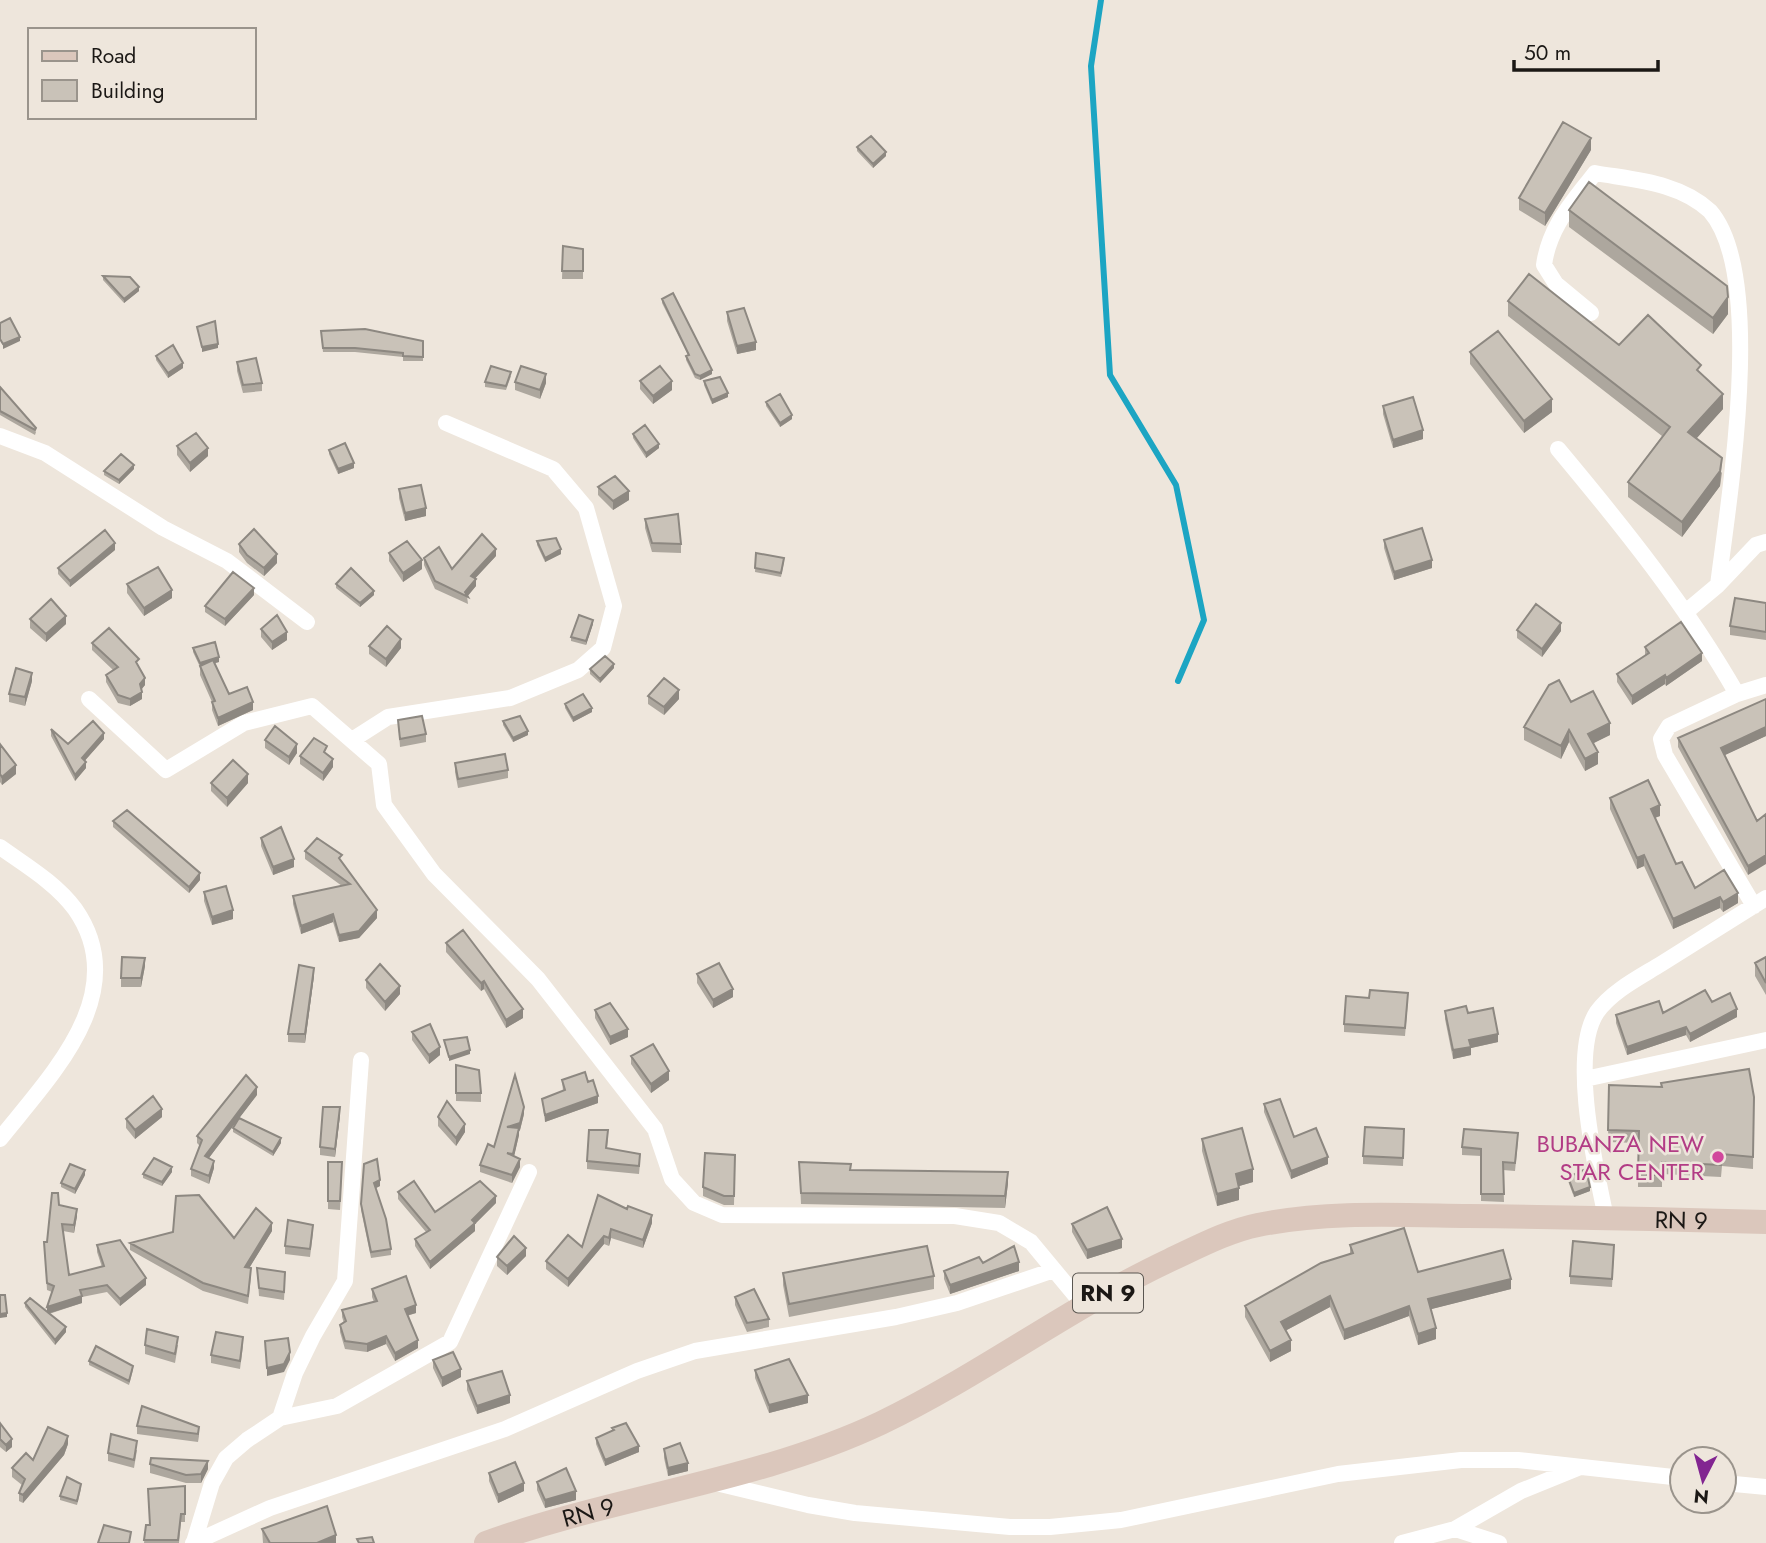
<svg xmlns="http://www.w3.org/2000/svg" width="1766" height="1543" viewBox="0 0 1766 1543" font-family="Jost,sans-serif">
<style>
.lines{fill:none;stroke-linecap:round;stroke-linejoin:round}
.stream{stroke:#1ca5c3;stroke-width:6}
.street{stroke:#fff;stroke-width:16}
.primary{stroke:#dbc7bc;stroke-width:24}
.wall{fill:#ada79e}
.shaded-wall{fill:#8d8881}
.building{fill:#c9c2b8;stroke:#8d8881;stroke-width:2}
.hotel-dot{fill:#d1479c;stroke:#eee6dc;stroke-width:2.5}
.labels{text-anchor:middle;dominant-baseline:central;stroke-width:5;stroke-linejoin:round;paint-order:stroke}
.shield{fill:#eee6dc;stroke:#5a5651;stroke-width:2}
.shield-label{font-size:23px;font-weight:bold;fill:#1b1815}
.hotel-label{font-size:24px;fill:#b23c85;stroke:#eee6dc;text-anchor:end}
.street-label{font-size:24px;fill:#1b1815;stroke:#eee6dc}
</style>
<rect width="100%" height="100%" fill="#eee6dc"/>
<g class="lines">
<path class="stream" d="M1101 0 1091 66 1110 375 1176 485 1204 620 1178 681"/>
<path class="street" d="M1591 313 1556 284 1544 265C1549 227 1572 203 1595 173 1634 180 1679 182 1710 211 1766 275 1729 498 1718 585L1687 611
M0 436 45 453 163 528 227 561 307 622
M1558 449C1624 528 1686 605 1737 694L1669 726 1661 739 1665 755 1754 906
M1718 585 1756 545 1766 542
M1737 694 1766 685
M89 699 166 770 244 723 312 706 379 764 384 805 434 874 538 979 655 1129 672 1179 694 1203 722 1215 955 1216 999 1223 1031 1242 1084 1306
M352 740 388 717 510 698 578 670 603 648 614 606 586 508 553 469 446 423
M0 847C25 865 56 883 75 909 134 993 50 1076 0 1139
M1585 1079 1766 1040
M1606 1218C1596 1169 1569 1054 1597 1012 1612 991 1640 977 1661 964 1696 942 1731 920 1766 898
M280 1418 295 1373 313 1336 345 1281 361 1060
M716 1483 808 1505 855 1513 1010 1527H1050L1121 1520 1338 1474 1461 1460H1518L1682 1478
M1724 1483 1766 1487
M1455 1529 1521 1491 1580 1467
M194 1542 212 1483 226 1458 247 1440 280 1418 337 1406 450 1342 529 1172
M193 1543 270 1508 505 1429 637 1371 695 1351 896 1317 957 1303 1054 1270
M1402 1543 1455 1529 1499 1543"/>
<path class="primary" id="s1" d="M486 1543C615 1496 756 1482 881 1423 981 1375 1070 1307 1170 1260 1198 1247 1228 1231 1258 1225 1327 1211 1398 1215 1468 1216 1567 1217 1667 1219 1766 1222"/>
</g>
<path class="wall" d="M857 147 886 156 873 168 857 151Z
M1591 150 1545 226 1519 210V198Z
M1569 210 1728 314 1713 334 1569 227Z
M563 246 583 249V279H562Z
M103 276 139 291 124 303 103 280Z
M662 299 712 374 700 380 695 378 686 360V356L688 355 662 303Z
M1508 301 1619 345 1701 374 1723 409 1696 438 1722 473 1720 486 1682 537 1628 497V482L1662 436 1508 316Z
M727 312 756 350 737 354 727 321Z
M321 335 423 341V361H403V357L355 352H323Z
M1470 352 1552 412 1524 433 1470 364Z
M156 356 183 368 168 378 156 360Z
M237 362 262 383V391L243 393 237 371Z
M511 376 506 390 485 387V382Z
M640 381 672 390 653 404 640 389Z
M704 381 728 397 712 404 704 385Z
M515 382 546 383 540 399 515 390Z
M0 387 36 432 35 435 0 415Z
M766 402 792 419 780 427 766 406Z
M1383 406 1423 439 1393 448 1383 414Z
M633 434 659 448 646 458 633 438Z
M177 446 208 456 190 472 177 455Z
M329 450 354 468 338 474 329 454Z
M134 469 119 484 104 475V471Z
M598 487 629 500 613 510 598 495Z
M399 489 426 516 405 521 399 498Z
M645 519 681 544V553L652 552 645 528Z
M1384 540 1432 568 1394 580 1384 548Z
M537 541 561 554 545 562 537 545Z
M239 544 277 563 264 576 247 563 239 552Z
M115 550 70 587 58 574V568Z
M389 553 422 569 403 582 389 561Z
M756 553 784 562 781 577 755 572Z
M496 556 475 578 476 586 467 596 468 604 435 589 424 565V558L452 569Z
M127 584 172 598 144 616 127 593Z
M336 584 374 595 360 607 336 588Z
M254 595 225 626 205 612V606Z
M1766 603V640L1730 635V626Z
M30 619 66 624 46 642 30 628Z
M593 624 586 645 571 641V637Z
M261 629 287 640 272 650 261 637Z
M1517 630 1561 631 1542 657 1517 638Z
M92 643 139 667 145 685 141 690 142 699 130 706 118 703 106 682V675L113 670 92 650Z
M369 646 401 648 386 667 369 654Z
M1645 647 1702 661 1666 686 1665 684 1632 705 1617 682V674L1645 656Z
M193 648 219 662 215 663 229 694 253 710 218 726 212 710V702L200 675V667L193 652Z
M614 668 600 683 590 674V669Z
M32 681 25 706 9 702V694Z
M648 696 679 699 664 715 648 704Z
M1766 699V736L1724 755 1757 821 1748 875 1678 747V738Z
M1571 702 1610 735 1593 743 1598 764 1585 771 1569 742 1561 759 1524 740V727Z
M565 704 592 712 573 722 565 708Z
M398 720 426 734V742L400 747Z
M503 721 528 735 513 742 503 725Z
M51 729 68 744 104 739 85 760 86 768 75 781 51 736Z
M265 740 297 753 289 765 265 748Z
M0 744 16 774 2 785 0 782Z
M327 755 333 767 323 781 300 764V756Z
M455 763 508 770V778L458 788 455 772Z
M211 783H248L227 807 211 791Z
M1610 798 1660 816 1655 818 1676 864 1695 888 1738 903 1723 912 1720 908 1673 929 1644 866 1637 869 1610 809Z
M113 821 200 880 189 893 113 827Z
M261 838 294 867 273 875 261 846Z
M305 851 342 862 377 918 359 938 339 942 333 922 301 934 293 904V896L342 886 305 859Z
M204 892 233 919 212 925 204 901Z
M446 943 523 1018 506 1028 484 989 481 991 446 952Z
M1766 957V995L1755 976V963Z
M145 966 141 987H121V978Z
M697 974 733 997 713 1008 697 983Z
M314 976 305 1043 288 1042V1034Z
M366 980 400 994 385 1011 366 988Z
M1369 998 1408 1001 1405 1036 1344 1032V1024Z
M1712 1002 1737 1017 1690 1042 1686 1035 1627 1055 1616 1023V1015L1663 1013Z
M595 1010 628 1037 610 1045 595 1018Z
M1445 1011 1468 1013 1498 1042 1471 1048V1055L1453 1059 1445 1019Z
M412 1032 440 1055 429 1064 412 1040Z
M631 1056 669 1080 651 1093 631 1064Z
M456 1065 481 1093V1102L456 1101Z
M562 1080 588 1082 598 1103 545 1122 542 1099 563 1091Z
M1661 1083 1754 1097 1753 1169 1722 1166 1721 1177 1662 1174V1187H1638V1143L1608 1142 1609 1085 1661 1087Z
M257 1095 239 1118 281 1143 273 1156 233 1132V1128L238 1118 209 1158 214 1168 209 1184 191 1176V1169L200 1146 197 1143V1136Z
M1264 1104 1294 1137 1328 1164 1291 1179 1264 1112Z
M524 1114 520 1130 519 1131V1135L514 1156 520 1167 512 1183 480 1172V1165L494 1147Z
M340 1115 335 1157 320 1155V1147Z
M162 1117 135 1139 126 1128V1119Z
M438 1117 465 1132 456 1146 438 1126Z
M1404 1138 1403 1166 1363 1164V1156Z
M608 1139 607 1148 640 1163 639 1174 587 1169V1161Z
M1202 1139 1253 1182 1239 1186V1200L1217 1206 1202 1151Z
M1518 1141 1515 1171 1503 1170 1504 1202 1481 1201V1156L1462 1155V1147Z
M735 1155 734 1205H724L703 1196V1187Z
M328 1162 342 1170 340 1210 328 1209Z
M799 1162 851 1170 1008 1183 1005 1208 801 1204Z
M364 1164 380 1186 376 1188 391 1249V1255L371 1258 361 1210Z
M172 1172 162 1186 143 1178V1174Z
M85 1175 75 1194 61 1187V1183Z
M1568 1177 1590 1191 1574 1197 1568 1181Z
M398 1192 435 1212 496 1203 475 1224V1231L430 1269 415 1246V1239L426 1232 398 1199Z
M598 1195 652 1223 643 1248 611 1238 609 1246 604 1244 568 1287 546 1269V1261L582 1247Z
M59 1205 77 1216 74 1233 63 1231 69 1275 102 1267 97 1252V1245L146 1285 120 1306 107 1292 82 1297V1303L49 1314 66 1332 55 1345 25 1307V1303L47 1312 52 1292 47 1290 44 1242H47Z
M1072 1224 1122 1248 1087 1259 1072 1232Z
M272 1231 249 1268 251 1276 248 1304 203 1291 130 1250V1243L234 1238Z
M313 1233 310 1257 285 1254V1246Z
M1350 1245 1418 1272 1511 1289 1431 1309 1436 1339 1418 1345 1409 1316 1344 1340 1330 1307 1285 1331 1291 1351 1270 1362 1245 1317V1306L1350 1254Z
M1614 1253 1612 1287 1570 1284V1276Z
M526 1256 507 1275 497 1266V1257Z
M983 1263 1019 1271 950 1294 944 1279V1271Z
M257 1268 285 1281 284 1300 259 1296Z
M783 1273 934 1276V1289L789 1317 783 1285Z
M372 1289 416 1313 407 1316 418 1348 395 1361 386 1344 367 1352 345 1349 340 1332V1325L344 1323 342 1317V1310L374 1302 372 1297Z
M735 1297 769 1319V1327L747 1332 735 1305Z
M145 1345H178L175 1363 145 1354Z
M243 1346 240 1369 211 1363V1355Z
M433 1360 461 1377 442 1387 433 1368Z
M89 1361 133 1370 129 1385 89 1365Z
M755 1370 808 1403 769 1413 755 1378Z
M467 1381 510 1403 477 1414 467 1390Z
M0 1423 12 1447 6 1452 0 1447Z
M137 1426 199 1427V1436L198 1442 137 1434Z
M612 1428 639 1452 605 1466 596 1444V1438L612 1431Z
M68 1444 64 1455 23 1503 19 1501V1493L22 1485 12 1477V1468L33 1460Z
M664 1449 688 1471 668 1476 664 1458Z
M137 1450 134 1468 108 1461V1453Z
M150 1464 208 1469 201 1483H186L150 1473Z
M489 1473 524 1491 498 1503 489 1481Z
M537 1482 576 1500 545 1508 537 1490Z
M185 1486V1522H181L179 1543H144L146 1525H150Z
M81 1489 77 1505 60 1500V1496Z
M262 1529 336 1543H263Z"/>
<path class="shaded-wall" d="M1591 138V150L1545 226V213Z
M886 152V156L873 168V164Z
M139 287V291L124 303V299Z
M1728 297V314L1713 334V318Z
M20 337V341L3 349V344Z
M756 342V350L737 354V346Z
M218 344V348L202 352V347Z
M183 363V368L168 378V373Z
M712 370V374L700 380V376Z
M546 374V383L540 399V390Z
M672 381V390L653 404V396Z
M728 393V397L712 404V400Z
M1723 394V409L1688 448V432Z
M1552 399V412L1524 433V421Z
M792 415V419L780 427V423Z
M1423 430V439L1393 448V440Z
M659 444V448L646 458V453Z
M208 448V456L190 472V463Z
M1722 458 1720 486 1682 537V522Z
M354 463V468L338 474V469Z
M134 465V469L119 484V480Z
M629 491V500L613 510V501Z
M426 508V516L405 521V513Z
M115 543V550L70 587V581Z
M496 549V556L471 583V576Z
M561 549V554L545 562V558Z
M277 554V563L264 576V568Z
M422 560V569L403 582V573Z
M1432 560V568L1394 580V572Z
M476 579V586L467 597 465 592Z
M254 588V595L225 626V619Z
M172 590V598L144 616V608Z
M374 591V595L360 607V603Z
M66 616V624L46 642V634Z
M593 620V624L586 645V641Z
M1561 623V631L1542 657V649Z
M287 632V640L272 650V642Z
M401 639V648L386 667V659Z
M1702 653V661L1666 686V678Z
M219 657V662L200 667V663Z
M614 664V668L600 683V679Z
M32 673V681L25 706V697Z
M1665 675V684L1632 705V696Z
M145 678V685L140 691V684Z
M679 690V699L664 715V707Z
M142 692V699L130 706V699Z
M253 702V710L218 726V718Z
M592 708V712L573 722V718Z
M1610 723V735L1588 746V734Z
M1766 727V736L1721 757V748Z
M1569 730V742L1561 759V746Z
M528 731V735L513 742V738Z
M104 733V739L82 764V758Z
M297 744V753L289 765V757Z
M1598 752V764L1585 771V759Z
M333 759V767L323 781V773Z
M86 762V768L75 781V775Z
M16 765V774L2 785V777Z
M248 774V783L227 807V798Z
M1660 805V816L1651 819V809Z
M1644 855V866L1637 869V858Z
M1766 855V864L1748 875V866Z
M294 859V867L273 875V867Z
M200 873V880L189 893V887Z
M1738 893V903L1723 912V902Z
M1720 897V908L1673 929V919Z
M233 910V919L212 925V917Z
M377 910V918L359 938 339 942V935Z
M333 914V922L301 934V926Z
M145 958V966L141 987V978Z
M314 968V976L305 1043V1034Z
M484 981V989L481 991V983Z
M400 986V994L385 1011V1002Z
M733 989V997L713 1008V1000Z
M523 1009V1018L506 1028V1020Z
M1737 1009V1017L1690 1042V1034Z
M1686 1027V1035L1627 1055V1047Z
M628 1029V1037L610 1045V1037Z
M1498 1034V1042L1471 1048V1055L1453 1059V1050L1469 1040Z
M440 1047V1055L429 1064V1055Z
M470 1050V1054L449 1061V1057Z
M669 1071V1080L651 1093V1084Z
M257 1087V1095L205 1163V1156Z
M598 1096V1103L545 1122V1115Z
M340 1107V1115L335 1157V1149Z
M524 1107V1114L520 1130 519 1131V1135L513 1161V1154L507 1127Z
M162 1109V1117L135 1139V1130Z
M465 1124V1132L456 1146V1138Z
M281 1138V1143L273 1156V1152Z
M1328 1157V1164L1291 1179V1171Z
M520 1159V1167L512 1183V1175Z
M214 1161V1168L209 1184V1176Z
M172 1167V1172L162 1186V1182Z
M1253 1169V1182L1236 1187V1174Z
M85 1170V1175L75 1194V1189Z
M1008 1172V1183L1005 1208V1196Z
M380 1180V1186L374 1189V1183Z
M1590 1187V1191L1574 1197V1193Z
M1239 1188V1200L1217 1206V1194Z
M496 1196V1203L475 1224V1231L430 1269V1262Z
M77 1209V1216L74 1233V1225Z
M652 1215V1223L643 1248V1240Z
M272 1223V1231L245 1275V1267Z
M611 1229V1238L609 1246V1238Z
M604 1236V1244L568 1287V1279Z
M1122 1239V1248L1087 1259V1250Z
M526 1248V1256L507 1275V1266Z
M1019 1262V1271L950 1294V1285Z
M146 1278V1285L120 1306V1299Z
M1511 1279V1289L1428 1310V1299Z
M82 1296V1303L47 1314V1307Z
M1330 1296V1307L1281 1333V1322Z
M416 1305V1313L405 1316V1309Z
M1409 1306V1316L1344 1340V1330Z
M7 1313V1317L0 1318V1314Z
M66 1327V1332L55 1345V1340Z
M1436 1328V1339L1418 1345V1334Z
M386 1336V1344L367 1352V1344Z
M418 1340V1348L395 1361V1353Z
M1291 1340V1351L1270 1362V1351Z
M290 1352V1360L284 1372 267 1376V1368Z
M461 1369V1377L442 1387V1378Z
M510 1395V1403L477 1414V1406Z
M808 1395V1403L769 1413V1405Z
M68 1436V1444L64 1455 23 1503V1495Z
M12 1439V1447L6 1452V1445Z
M639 1446V1452L605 1466V1460Z
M208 1461V1469L201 1483V1474Z
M688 1463V1471L668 1476V1468Z
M524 1483V1491L498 1503V1495Z
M576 1491V1500L545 1508V1500Z
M336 1535V1543H317Z"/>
<path class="building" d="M1563 122 1591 138 1545 213 1519 198Z
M871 136 886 152 873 164 857 147Z
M1589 182 1727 286 1728 297 1713 318 1569 210Z
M563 246 583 249V271H562Z
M1529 274 1619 345 1648 315 1701 365 1697 370 1723 394 1688 432 1722 458 1720 471 1682 522 1628 482 1670 427 1508 301Z
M103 276 130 277 139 287 124 299Z
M673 293 712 370 700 376 695 374 686 356 689 355 662 299Z
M744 308 756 342 737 346 727 312Z
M10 318 20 337 3 344 0 339V323Z
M215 321 218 344 202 347 197 327Z
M365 329 423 341V357L403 356V353L355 348H323L321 331Z
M1498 331 1552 399 1524 421 1470 352Z
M173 345 183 363 168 373 156 356Z
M256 358 262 383 243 385 237 362Z
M491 366 511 372 506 386 485 382Z
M521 366 546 374 540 390 515 382Z
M660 366 672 381 653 396 640 381Z
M720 377 728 393 712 400 704 381Z
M0 387 36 428 35 430 0 411Z
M780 394 792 415 780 423 766 402Z
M1413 397 1423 430 1393 440 1383 406Z
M645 425 659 444 646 453 633 434Z
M196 433 208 448 190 463 177 446Z
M345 443 354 463 338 469 329 450Z
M121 454 134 465 119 480 104 471Z
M615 476 629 491 613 501 598 487Z
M421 485 426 508 405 513 399 489Z
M678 514 681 544 652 543 645 519Z
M1422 528 1432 560 1394 572 1384 540Z
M254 529 277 554 264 568 247 555 239 544Z
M105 530 115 543 70 581 58 568Z
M482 534 496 549 471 576 476 579 465 592 468 597 435 581 424 558 439 547 452 569Z
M556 538 561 549 545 558 537 541Z
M407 541 422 560 403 573 389 553Z
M756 553 784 558 781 573 755 568Z
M158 567 172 590 144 608 127 584Z
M351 568 374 591 360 603 336 584Z
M233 572 254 588 225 619 205 606Z
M1735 598 1766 603V632L1730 626Z
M51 599 66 616 46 634 30 619Z
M1536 604 1561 623 1542 649 1517 630Z
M277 615 287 632 272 642 261 629Z
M579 615 593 620 586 641 571 637Z
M1681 622 1702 653 1666 678 1665 675 1632 696 1617 674 1649 653 1645 647Z
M387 626 401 639 386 659 369 646Z
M109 628 139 659 136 662 145 678 140 684 142 692 130 699 118 695 106 675 118 667 92 643Z
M215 642 219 657 200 663 193 648Z
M605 656 614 664 600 679 590 669Z
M213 660 229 694 247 687 253 702 218 718 212 702 215 701 200 666Z
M16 668 32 673 25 697 9 694Z
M664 678 679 690 664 707 648 696Z
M1559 680 1571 702 1593 691 1610 723 1588 734 1598 752 1585 759 1569 730 1561 746 1524 727 1549 685Z
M583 694 592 708 573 718 565 704Z
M1766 699V727L1721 748 1757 821 1766 814V855L1748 866 1678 738Z
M422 716 426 734 400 739 398 720Z
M520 716 528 731 513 738 503 721Z
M93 721 104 733 82 758 86 762 75 775 51 729 68 744Z
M275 726 297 744 289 757 265 740Z
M314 738 327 746 324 752 333 759 323 773 300 756Z
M0 744 16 765 2 777 0 774Z
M505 754 508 770 458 779 455 763Z
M233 760 248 774 227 798 211 783Z
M1648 780 1660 805 1651 809 1676 864 1682 862 1695 888 1724 870 1738 893 1723 902 1720 897 1673 919 1644 855 1637 858 1610 798Z
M127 810 200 873 189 887 113 821Z
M281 827 294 859 273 867 261 838Z
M317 838 342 855 339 858 377 910 359 931 339 935 333 914 301 926 293 896 350 884 305 851Z
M226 886 233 910 212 917 204 892Z
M463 930 523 1009 506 1020 484 981 481 983 446 943Z
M122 957 145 958 141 978H121Z
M1766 957V983L1755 963Z
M719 963 733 989 713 1000 697 974Z
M380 964 400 986 385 1002 366 980Z
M299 965 314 968 305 1034H288Z
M1370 990 1408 993 1405 1028 1344 1024 1346 996 1369 998Z
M1705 990 1712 1002 1730 993 1737 1009 1690 1034 1686 1027 1627 1047 1616 1015 1659 1001 1663 1013Z
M610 1003 628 1029 610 1037 595 1010Z
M1466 1006 1468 1013 1493 1008 1498 1034 1469 1040 1471 1047 1453 1050 1445 1011Z
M430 1024 440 1047 429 1055 412 1032Z
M467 1037 470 1050 449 1057 444 1040Z
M653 1044 669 1071 651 1084 631 1056Z
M456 1065 479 1070 481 1093H456Z
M1749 1069 1754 1097 1753 1157 1722 1154 1721 1165 1662 1162V1175H1638L1639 1131 1608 1130 1609 1085 1662 1087 1661 1083Z
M585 1072 588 1082 593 1080 598 1096 545 1115 542 1099 565 1090 562 1080Z
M246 1075 257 1087 205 1156 214 1161 209 1176 191 1169 202 1140 197 1136Z
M515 1075 524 1107 520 1123 507 1127 519 1128 513 1154 507 1153 520 1159 512 1175 480 1165 488 1144 494 1147Z
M153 1096 162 1109 135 1130 126 1119Z
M1280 1099 1294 1137 1316 1128 1328 1157 1291 1171 1264 1104Z
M447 1101 465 1124 456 1138 438 1117Z
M323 1107H340L335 1149 320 1147Z
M239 1118 281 1138 273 1152 233 1128Z
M1365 1127 1404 1129 1403 1158 1363 1156Z
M1242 1128 1253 1169 1236 1174 1239 1188 1217 1194 1202 1139Z
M1464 1129 1518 1133 1515 1163 1503 1162 1504 1194H1481V1149L1462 1147Z
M589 1130H608L606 1148 640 1154 639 1166 587 1161Z
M705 1153 735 1155 734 1196H724L703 1187Z
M154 1158 172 1167 162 1182 143 1174Z
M377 1159 380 1180 374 1183 386 1219 391 1249 371 1252 361 1204 364 1164Z
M328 1162H342L340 1201H328Z
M799 1162 851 1164 850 1170 1008 1172 1005 1196 801 1193Z
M70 1164 85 1170 75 1189 61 1183Z
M1586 1169 1590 1187 1574 1193 1568 1177Z
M414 1181 435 1212 480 1181 496 1196 472 1220 475 1223 430 1262 415 1239 430 1230 398 1192Z
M52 1193H58L59 1205 77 1209 74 1225 62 1224 69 1275 104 1266 97 1245 120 1240 146 1278 120 1299 107 1285 80 1290 82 1296 47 1307 54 1286 47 1283 44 1242H47Z
M199 1195 234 1238 256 1208 272 1223 245 1267 251 1268 248 1296 203 1283 130 1243 173 1232 176 1196Z
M598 1195 627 1209 628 1206 652 1215 643 1240 611 1229 609 1238 604 1236 568 1279 546 1261 568 1235 582 1247Z
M1107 1207 1122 1239 1087 1250 1072 1224Z
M288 1220 313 1225 310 1249 285 1246Z
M1404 1228 1418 1272 1503 1250 1511 1279 1428 1299 1436 1328 1418 1334 1409 1306 1344 1330 1330 1296 1281 1322 1291 1340 1270 1351 1245 1306 1321 1263 1353 1253 1350 1245Z
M514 1236 526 1248 507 1266 497 1257Z
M1573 1241 1614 1245 1612 1279 1570 1276Z
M927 1246 934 1276 789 1304 783 1273Z
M1014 1246 1019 1262 950 1285 944 1271 979 1257 983 1263Z
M257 1268 285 1272 284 1292 259 1288Z
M406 1276 416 1305 405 1309 418 1340 395 1353 386 1336 367 1344 345 1341 340 1325 346 1321 342 1310 377 1301 372 1289Z
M754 1289 769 1319 747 1323 735 1297Z
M0 1295H5L7 1313 0 1314Z
M30 1298 66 1327 55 1340 25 1303Z
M147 1329 178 1337 175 1354 145 1345Z
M216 1332 243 1337 240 1361 211 1355Z
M288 1338 290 1352 284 1364 267 1368 265 1341Z
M96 1346 133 1366 129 1381 89 1361Z
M453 1352 461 1369 442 1378 433 1360Z
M789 1359 808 1395 769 1405 755 1370Z
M502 1371 510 1395 477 1406 467 1381Z
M142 1406 199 1427 198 1434 137 1426Z
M0 1423 12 1439 6 1445 0 1439Z
M626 1423 639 1446 605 1460 596 1438 614 1430 612 1428Z
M48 1427 68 1436 64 1446 23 1495 19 1493 25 1479 12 1468 26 1453 33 1460Z
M111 1434 137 1441 134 1460 108 1453Z
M680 1443 688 1463 668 1468 664 1449Z
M151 1458 208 1461 201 1474 186 1475 150 1464Z
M515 1462 524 1483 498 1495 489 1473Z
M566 1468 576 1491 545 1500 537 1482Z
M67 1477 81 1484 77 1501 60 1496Z
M185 1486V1514H181L178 1540H144L146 1525H150L148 1489Z
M327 1506 336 1535 317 1543H270L262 1529Z
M104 1525 131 1532 129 1543H98Z
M372 1537 374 1543H359L357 1539Z"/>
<circle class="hotel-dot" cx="1718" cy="1157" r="7"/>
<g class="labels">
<rect class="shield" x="1073" y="1273.5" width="70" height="39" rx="5"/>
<g class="shield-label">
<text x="1108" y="1293">RN 9</text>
</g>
<g class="hotel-label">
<text x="1704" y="1143">BUBANZA NEW<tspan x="1704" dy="28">STAR CENTER</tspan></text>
</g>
<g class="street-label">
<text stroke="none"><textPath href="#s1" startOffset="1264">RN 9</textPath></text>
<text stroke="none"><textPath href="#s1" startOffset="107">RN 9</textPath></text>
</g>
</g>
<rect x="28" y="28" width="228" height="91" fill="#eee6dc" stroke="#9a948c" stroke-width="2"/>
<rect x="42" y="51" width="35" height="10" fill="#dbc7bc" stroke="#9a948c" stroke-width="2"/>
<text x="91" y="63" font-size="21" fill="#1b1815">Road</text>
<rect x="42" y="80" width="35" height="21" fill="#c9c2b8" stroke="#9a948c" stroke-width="2"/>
<text x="91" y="98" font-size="21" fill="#1b1815">Building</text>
<g transform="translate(1703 1480) rotate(186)"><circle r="33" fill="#eee6dc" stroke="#9a948c" stroke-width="2"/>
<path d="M0-5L12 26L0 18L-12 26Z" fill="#822591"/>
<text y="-10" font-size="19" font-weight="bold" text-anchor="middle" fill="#1b1815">N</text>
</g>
<path d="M1514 60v10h144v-10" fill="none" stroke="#1b1815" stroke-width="3.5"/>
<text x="1524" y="60" font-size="21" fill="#1b1815" stroke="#eee6dc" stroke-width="5" paint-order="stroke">50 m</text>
</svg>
